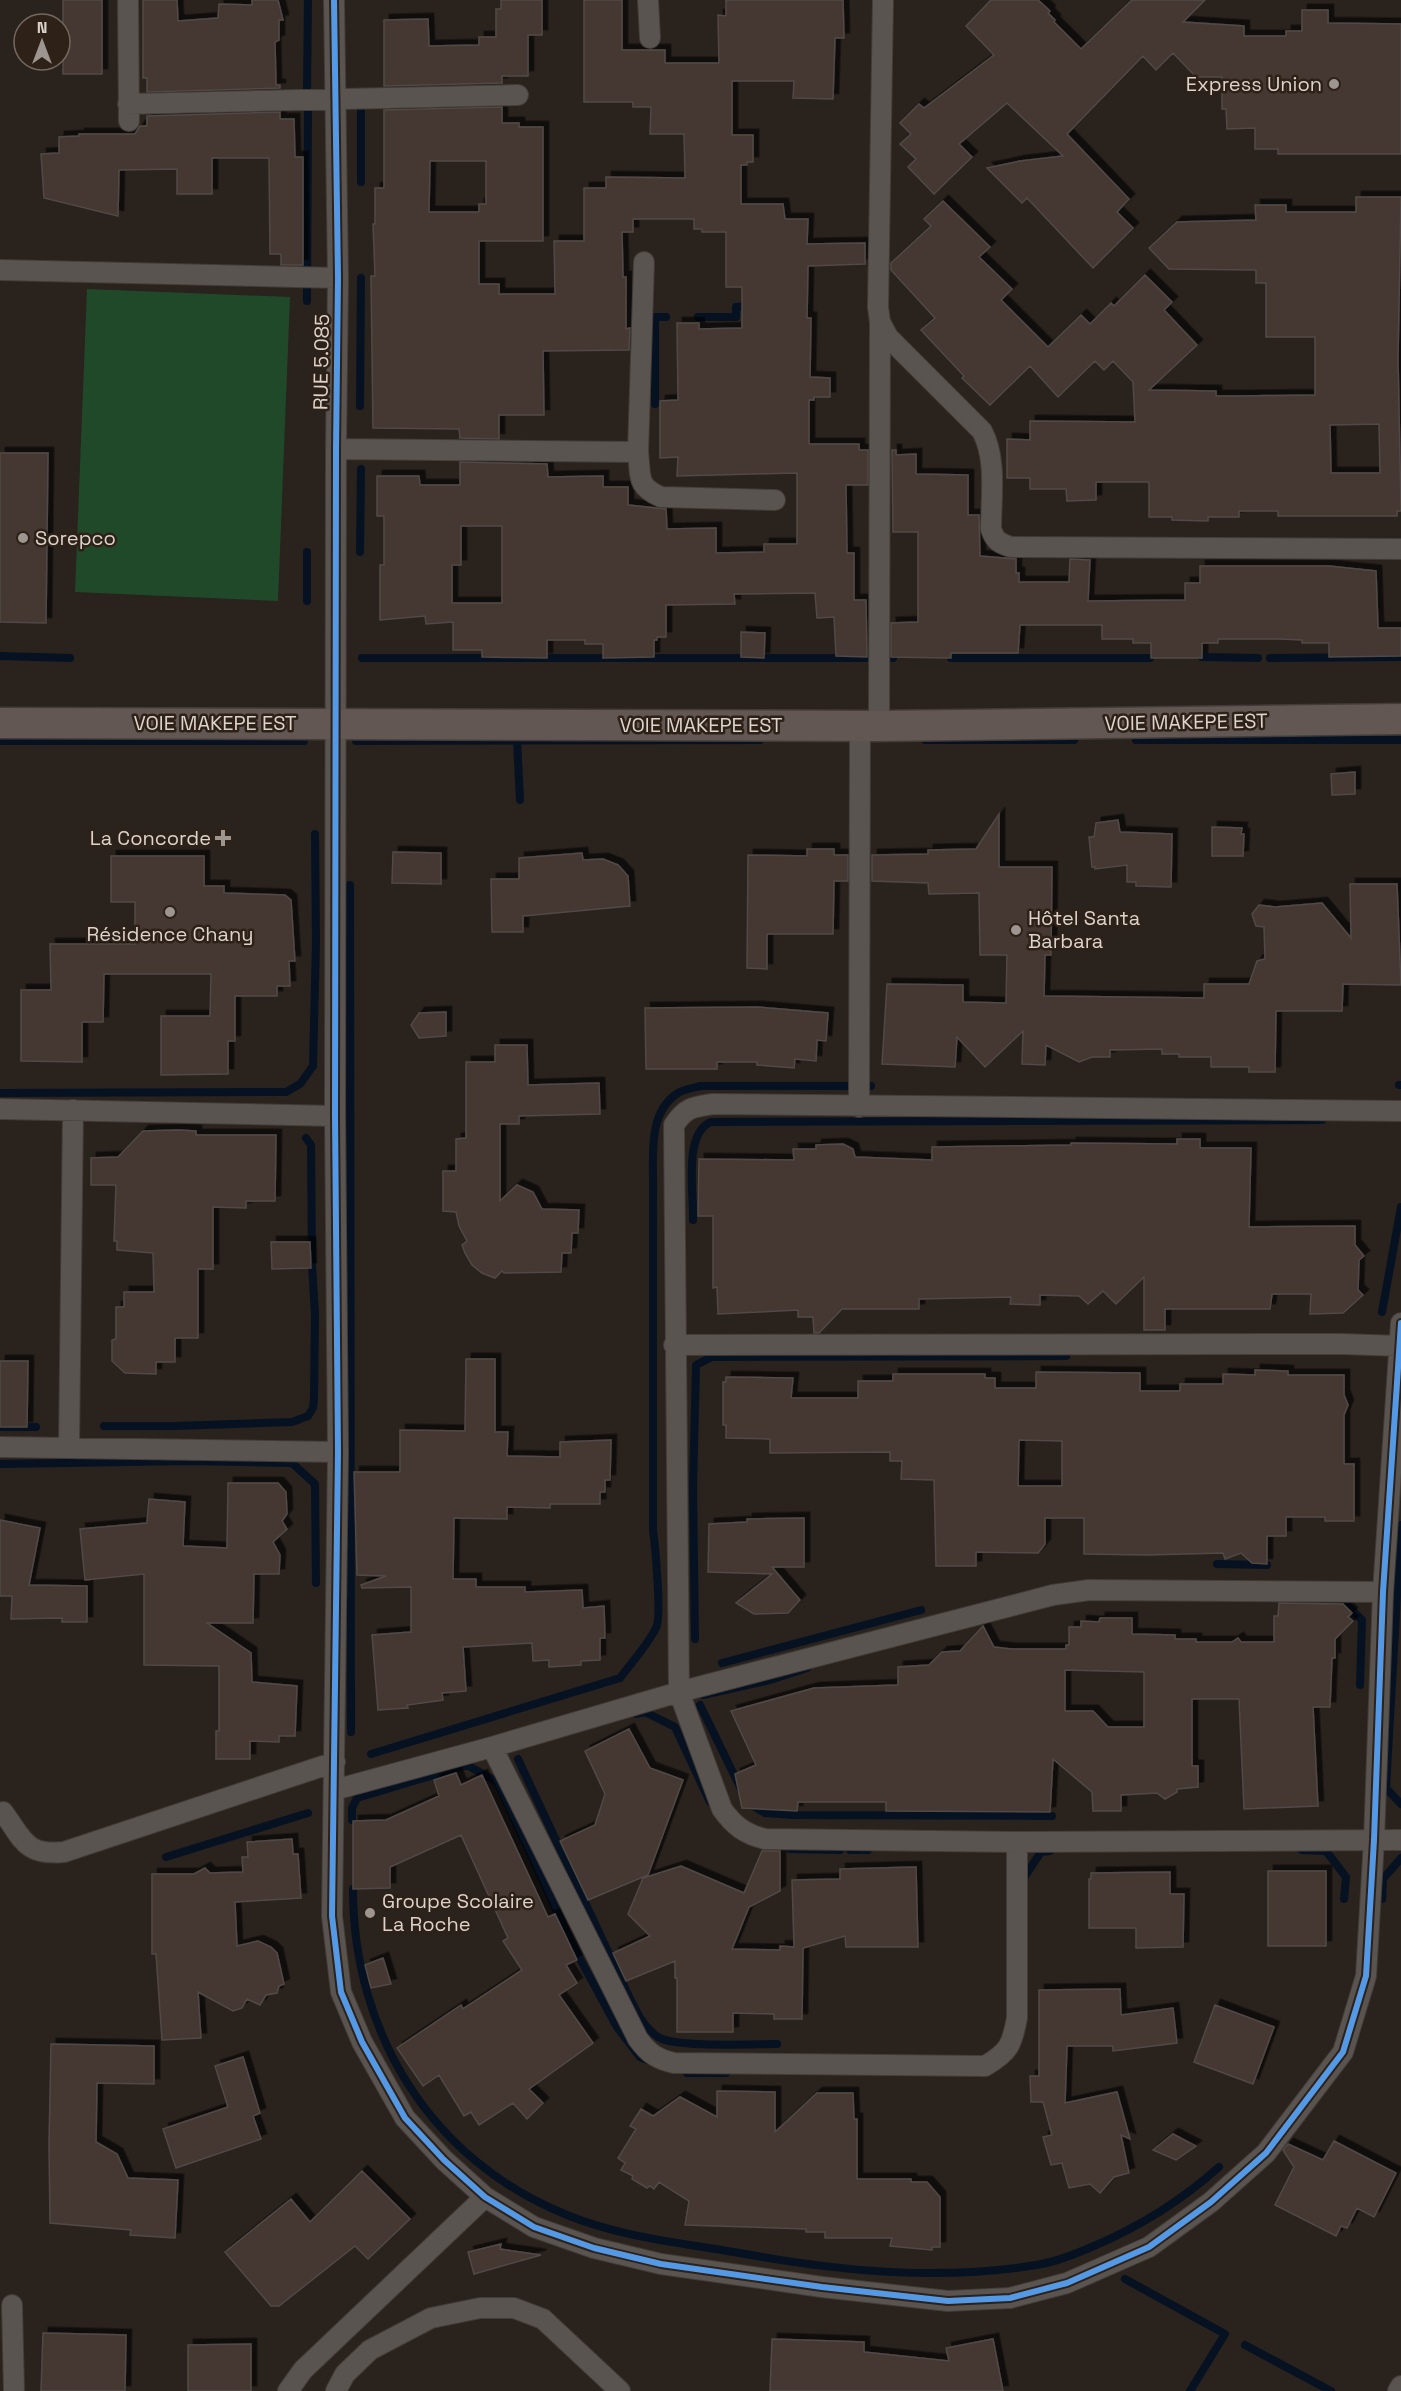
<svg xmlns="http://www.w3.org/2000/svg" width="1401" height="2391" viewBox="0 0 1401 2391" font-family="'Space Grotesk',sans-serif">
<style>
.green{fill:#20492a}
.lines{fill:none;stroke-linecap:round;stroke-linejoin:round}
.stream{stroke:#061222;stroke-width:8}
.building{fill:#443730;stroke:#514a46;stroke-width:1.5;fill-rule:evenodd;filter:url(#shadow)}
.street-casing{stroke:#423c38;stroke-width:22}
.primary-casing{stroke:#423c38;stroke-width:33}
.street{stroke:#5a5450;stroke-width:20}
.primary{stroke:#635753;stroke-width:30}
.cycleway-casing{stroke:#2e2118;stroke-width:10}
.cycleway{stroke:#5399e6;stroke-width:6}
.poi-dot{fill:#9d958f;stroke:#2e2118;stroke-width:2}
.labels{text-anchor:middle;dominant-baseline:central;stroke-width:5;stroke-linejoin:round;paint-order:stroke}
.poi-label{font-size:20px;fill:#dcd3cd;stroke:#2e2118;text-anchor:start}
.street-label{font-size:20px;fill:#dcd3cd;stroke:#2e2118}
</style>
<defs>
<filter id="shadow"><feDropShadow dx="5.5" dy="-5.5" stdDeviation="0" flood-color="#0009"/></filter>
</defs>
<rect width="100%" height="100%" fill="#29221d"/>
<path class="green" d="M87 289 290 297 278 601 75 592Z"/>
<g class="lines">
<path class="stream" d="M307 92 308 0
M361 107V182
M307 301 308 108
M698 317H736V307L750 306
M655 404V317H666
M360 406 361 278
M307 552V601
M360 552 361 469
M0 656 70 658
M1202 657 1258 658
M362 658H893
M951 658H1150
M1270 658 1401 657
M517 740 520 800
M925 740H1074
M1136 740H1401
M0 741H304
M356 741 760 740
M350 885 351 1732
M1399 1085H1401
M0 1093 286 1092 300 1084 313 1066 316 942 315 834
M693 1220C694 1194 683 1133 711 1122L1322 1120
M1382 1312 1401 1207
M104 1426H175L292 1422 308 1416 313 1408 314 1398 315 1314 312 1265 311 1145 306 1138
M0 1427H36
M0 1464 188 1461 292 1463 315 1484 316 1583
M1401 1525 1386 1788 1401 1804
M1217 1564 1267 1565
M1337 1595 1362 1620 1360 1685
M695 1639 693 1487 696 1365 712 1357 1066 1356
M722 1663 921 1610
M703 1695 770 1680 807 1668
M700 1705 741 1789
M636 1714 645 1712 675 1727 710 1802
M371 1754 620 1678C632 1662 647 1646 656 1628 662 1617 655 1545 653 1530V1192C654 1160 646 1113 678 1093 684 1089 693 1088 701 1086H871
M518 1759 625 1988C633 2004 641 2026 658 2037 676 2048 752 2044 777 2044
M750 1804 765 1813 793 1815 1052 1816
M352 1820V1808L357 1798 467 1765 497 1782 573 1946 598 1992 617 2027 640 2057 650 2061
M790 1849 840 1850
M850 1850H868
M1302 1850 1326 1851 1346 1877 1344 1899
M166 1857 308 1813
M1025 1876 1041 1852 1050 1851
M353 1889C353 2034 432 2161 567 2215 623 2238 685 2243 745 2254 840 2271 939 2281 1036 2265 1056 2262 1075 2254 1094 2246 1141 2226 1181 2201 1219 2167
M1382 1899 1383 1879 1401 1858
M687 2073H726
M1125 2279 1225 2334 1190 2391
M1245 2345 1331 2391"/>
</g>
<path class="building" d="M63 0H102V74H63Z
M143 0H177L178 21 218 18 219 4 252 5V0H278L283 20H279V40L275 42 276 85H280V88L147 92V78H143Z
M501 0H542V35H528V76H502V83L384 86V20L428 19 429 46 479 45V37H496V9H501Z
M584 0H622V50H665V63H719L718 15 726 16V0H843L844 38H835L833 99 793 98 794 81H732V135H753V162H747V165H741V204H783L785 219H808L807 244 865 243V264L808 266 807 318H811L810 377 830 378V397H814V400H809V444H859V450H868V485H846L847 553H854V600H866L867 657 836 656 834 617 817 618 815 593 734 594 735 604 666 605V637H657V640H654V657L603 658V644H585V640H547V658L482 657V650H453V622L426 624 425 616 380 620V565H384V516H377V476H419L420 485H460V462L547 464 548 477 603 476V487H628V505L666 509 667 529 716 528V553L764 552V544H797V473L677 476 678 457 660 458V401L678 400 677 323H699V329L742 328V287H726V232H702V229H694V219H633V232H622L623 277H626V329L630 328 629 350 543 351 544 415H499V439L460 438 459 429 373 428 371 276H375L373 224H375V188H384V110L502 107V123H519V127H543V241H479V284H499V294H555L554 241H584V188H606V177L685 178 684 134H650L651 107H633V102H584ZM430 161H486V204H479V212H429ZM461 526H502V603H452V565H461Z
M991 0H1038L1050 11 1048 13 1055 20 1054 22 1081 49 1132 0H1205L1183 22 1244 26V36H1286V31H1302V10H1328V23L1401 24V154H1278V149H1255V128L1227 129 1226 109H1222V77H1196L1173 53 1156 70 1143 56 1067 134 1129 199 1117 212 1133 228 1093 268 1027 198 1022 203 987 168 1020 161 1063 156 1007 103 959 144 972 157 934 194 908 167 916 159 900 144 911 134 900 123 919 104 924 108 994 55 966 26Z
M280 112V119H294L295 157H303V265H281V254H270L269 158H212V194H177V169L119 170 118 216 44 198 41 154 59 153V137L79 136V134H135L140 126H147V116Z
M1356 197H1401L1398 358 1401 511H1397V516H1278V511H1239V517H1208V521L1172 520V517H1149V482H1096V500L1067 501 1066 489H1030V478H1007V439L1030 440V421L1135 422 1133 382 1113 361 1104 370 1095 361 1058 397 1030 366 990 405 962 378 964 376 921 330 935 318 891 270V263L931 226 924 219 943 201 990 247 979 257 1012 289 1001 300 1048 347 1081 315 1090 324 1111 303 1114 306 1145 275 1172 302 1164 310 1197 345 1149 390 1216 391V396H1239L1315 395V337H1266V283H1256V270L1169 269 1149 248 1177 222 1256 220 1255 205H1286V212H1356ZM1379 424 1380 473H1331L1330 425Z
M892 450H896V455L916 454V474L968 475V515H979L980 556 1016 559V573H1019V582H1069L1070 559 1090 560 1088 601 1185 600V583H1200V566H1329L1376 571 1378 628H1401V656L1329 657V643H1302V640L1279 639H1218V643H1202V658H1151V643H1133V639H1102V625H1020L1018 653H951V658L891 657V623L918 622V532H893Z
M0 453H48L46 623 0 622Z
M741 632 765 633 764 658 741 657Z
M1355 772V794L1332 795 1331 774Z
M999 814V867H1052L1051 955H1045L1044 996 1204 998V984H1249L1257 961 1265 959 1264 927 1256 926 1252 914 1259 905 1275 907 1322 903 1351 938 1350 884H1397L1401 985 1343 984 1342 1011H1276L1275 1072H1249V1067H1211V1057H1179V1054H1162V1049L1110 1050V1057H1092L1079 1062 1046 1045 1045 1065 1022 1064 1023 1031 985 1067 957 1037 955 1067 882 1064 887 984 963 985V1002L1006 1003 1007 955H980L979 893 929 894 928 883 872 881V855L928 854V850L976 849Z
M1118 820 1120 832 1172 834 1171 887 1136 886V882H1127V865L1095 869V867H1092L1089 837H1094L1096 823Z
M1212 827 1242 828 1241 834H1244L1243 856H1212Z
M807 849H834V855H848V881H834L833 934H767V969L747 968 748 855 807 856Z
M393 852 441 853V884L392 883Z
M582 853 583 860 603 859 618 865 628 876 630 906 523 916V932H492L491 879H519V858Z
M111 856H204V886H224V893L285 895 291 900 295 961H289L290 986H277V996H235V1041H228V1074L161 1075V1016H210L211 974H104L103 1022H82V1062L21 1061V990H51L50 944H135V902H111Z
M757 1007 828 1013 826 1041 817 1040 816 1061 795 1059 794 1068 757 1065V1062H717V1069H646L645 1008Z
M446 1012V1036L419 1038 411 1025 419 1013Z
M495 1045H527L528 1085 599 1083 600 1114 519 1116V1124H500V1201L517 1185 533 1192 542 1209 579 1210 578 1233H572L571 1253H562L561 1272 504 1273 502 1271 495 1278 482 1273 472 1265 465 1253 462 1245 467 1241 459 1226 456 1212 443 1211V1171H456V1139L466 1138V1062H495Z
M178 1130 196 1131V1135H276L275 1201H246V1208L213 1207V1269H198V1338H175V1362H156V1374L125 1373 112 1361V1340L116 1339V1307H124V1292H154L153 1253 117 1250V1241H114L116 1185H91V1158L118 1157 143 1131Z
M1177 1139H1200V1148H1251L1249 1227 1355 1226V1245L1364 1256 1359 1260 1358 1290 1363 1295 1343 1313 1310 1314 1311 1294H1272L1270 1309H1165V1330H1144V1277L1116 1304 1103 1291 1088 1304 1079 1296 1040 1295V1305L1010 1304 1011 1297 919 1299V1309H842L819 1333H814L813 1317H798V1310L718 1314 717 1287 713 1288V1216H698L699 1159 794 1160 793 1149H816V1145L843 1144 853 1149 855 1157 932 1160V1147L1071 1145V1143L1177 1144Z
M271 1242H310L311 1268 272 1269Z
M466 1359H495V1432H508L507 1456 560 1457V1442L611 1440 610 1480H605V1492H600V1504H550V1508L507 1507V1519L454 1518 453 1579H476V1587H525V1592L582 1590 583 1608 604 1606 605 1638H600V1660L581 1661V1665L549 1667V1660L533 1661 532 1643 463 1647 466 1691 442 1693 443 1700 407 1705 408 1708 378 1710 372 1635 411 1632V1587L362 1588 361 1585 386 1576 357 1575 354 1472H400V1430L465 1431Z
M0 1361H28L27 1427H0Z
M1255 1370 1288 1371V1375H1344V1395L1348 1405 1344 1415V1464H1354V1521H1325V1517H1286V1536H1267V1564L1252 1563 1241 1553 1225 1559 1223 1553 1147 1555 1084 1554V1518H1045V1544L1038 1553 976 1552V1566H936L934 1480 901 1479 902 1461H890V1452L770 1453V1439L726 1438V1425H723V1382H726V1377L793 1378 791 1398H858V1381H893V1374H985V1378H995V1388H1036V1372L1140 1373V1391H1180V1384H1223V1374L1255 1375ZM1019 1440 1062 1441V1486H1018Z
M228 1483H278L286 1492 287 1514 282 1521 287 1529 273 1542 280 1555 279 1574H254L253 1623H207L251 1653 252 1682 297 1686 295 1736H279V1742L250 1741V1759H216V1731H219V1666L144 1665V1574L85 1580 80 1529 147 1523 149 1499 185 1502 183 1546 227 1548Z
M804 1518V1567H772L800 1600 788 1613 754 1614 736 1603 772 1574 708 1572 709 1524 747 1522V1519Z
M0 1520 40 1528 29 1585 87 1586V1622H62V1618L11 1619 12 1596H0Z
M1279 1603 1343 1604 1352 1613 1348 1617 1353 1621 1335 1639V1658H1332L1330 1707H1313L1318 1806 1244 1809 1239 1699H1192V1766H1198V1787L1177 1789V1792L1165 1799 1157 1793 1121 1795V1811H1093L1092 1792 1053 1759 1050 1812 886 1811V1802H798L797 1811 742 1808 735 1774 756 1765 731 1711 814 1688 898 1685V1667L929 1665 942 1652 960 1651 983 1626 994 1647 1011 1649H1066V1645H1069V1627H1081V1621L1099 1622 1100 1618H1132V1634L1175 1635V1639H1196V1642H1232L1238 1638 1241 1642H1274V1616H1278ZM1065 1670 1144 1672V1727H1108L1093 1711H1065Z
M629 1729 650 1768 683 1780 648 1875 588 1900 560 1841 595 1825 605 1794 585 1751Z
M456 1773 461 1785 482 1775 548 1917 555 1914 577 1960 566 1965 577 1983 559 1995 593 2043 529 2089 543 2103 527 2119 513 2103 479 2125 471 2112 464 2116 439 2075 423 2086 397 2048 461 2005 463 2009 522 1970 503 1941 508 1938 461 1835 390 1867V1888L353 1889V1821L386 1820 439 1796 434 1780Z
M292 1839 293 1854H298L301 1898 235 1902 237 1946 258 1941 271 1947 277 1953 284 1984 279 1986 277 1993 266 1995 260 2005 247 1999 242 2008 233 2011 198 1992 201 2038 162 2040 156 1954H152V1874H194L205 1868 210 1873 243 1872 242 1857H248L247 1842Z
M762 1851H780V1891L749 1907 732 1949 780 1950V1946L794 1947 792 1880 840 1879V1869L916 1867 918 1947H846L845 1936 803 1948 802 2019H774V2014L733 2013V2032H677V1978H675V1961L626 1981 613 1953 650 1936 628 1914 643 1878 681 1866 744 1893Z
M1268 1871H1326V1946H1268Z
M1170 1872V1894H1184L1183 1947 1136 1948V1928H1089V1879H1091V1873Z
M383 1958 391 1984 371 1988 365 1965Z
M1120 1989 1121 2015 1173 2008 1177 2043 1113 2051V2046H1067L1065 2103 1117 2092 1130 2139 1121 2135 1129 2173 1114 2177 1100 2193 1090 2184 1069 2188 1062 2163 1051 2165 1043 2137 1052 2135 1043 2102H1031L1030 2076H1039V1990Z
M1215 2005 1274 2027 1253 2084 1194 2062Z
M51 2044 154 2046V2084L97 2083 96 2142 117 2154 128 2178 178 2180 175 2238 130 2235 131 2230 50 2223 49 2144Z
M243 2057 260 2113 253 2116 261 2139 176 2168 163 2129 228 2107 215 2066Z
M717 2091 775 2092V2132L817 2093H853L854 2119H857V2179H911V2182H927L940 2197V2247H932V2250L890 2246 892 2238H825V2232H806V2229L685 2225 689 2201 659 2182 654 2189 650 2186 647 2188 632 2179 633 2176 621 2170 625 2163 618 2158 636 2129 630 2126 641 2109 653 2116 680 2097 717 2117Z
M1173 2134 1196 2146 1176 2160 1153 2150Z
M1334 2141 1396 2173 1374 2217 1357 2208 1347 2228 1341 2226 1336 2236 1275 2205 1294 2167 1283 2150 1288 2144 1323 2160Z
M362 2171 410 2219 368 2259 355 2246 279 2306H271L225 2252 291 2199 310 2222Z
M501 2244 500 2249 541 2255 474 2274 468 2252Z
M43 2333 126 2335 125 2391H41Z
M772 2339 864 2342V2352L949 2361 946 2348 993 2339 1003 2391H770Z
M251 2344V2391H188V2345Z"/>
<g class="lines">
<defs>
<path id="street" d="M128 0 129 121
M334 0 338 278 336 449 335 1116 338 1452 332 1916 341 1992 362 2042 405 2118 444 2160 485 2197 534 2227 594 2248 661 2264 822 2287 948 2301 1010 2298 1067 2283 1149 2247 1211 2202 1266 2153 1343 2052 1366 1976 1374 1840 1383 1592 1401 1323
M648 0 650 38
M883 0 878 307 880 322 888 337 982 431C997 459 991 497 991 529 995 541 999 543 1011 547L1401 549
M128 104 518 95
M0 270 338 278
M336 449 638 452C641 477 636 486 661 497L775 500
M638 452 644 262
M879 726 880 322
M859 1107 860 726
M0 1109 335 1116
M1401 1111 713 1104C693 1107 686 1107 674 1125L679 1692 722 1809C734 1826 745 1834 765 1839L1017 1842 1401 1840
M674 1345 1342 1344 1401 1346
M0 1447 338 1452
M69 1448 73 1110
M492 1747 638 2039C649 2054 657 2059 674 2063L985 2066C1009 2052 1012 2045 1017 2018V1842
M334 1790 492 1747 679 1692 1053 1595 1089 1590 1383 1592
M3 1812C23 1839 25 1856 64 1852L335 1762
M12 2305 14 2391
M288 2391 303 2370 485 2197
M336 2391 345 2374 370 2350 431 2318 480 2308H514L543 2319 620 2391
M1398 2391 1401 2386"/>
<path id="primary" d="M0 723 879 726 1401 719"/>
</defs>
<use href="#street" class="street-casing"/>
<use href="#primary" class="primary-casing"/>
<use href="#street" class="street"/>
<use href="#primary" class="primary"/>
<defs>
<path id="cycleway" d="M334 0 338 278 336 449 335 1116 338 1452 332 1916 341 1992 362 2042 405 2118 444 2160 485 2197 534 2227 594 2248 661 2264 822 2287 948 2301 1010 2298 1067 2283 1149 2247 1211 2202 1266 2153 1343 2052 1366 1976 1374 1840 1383 1592 1401 1323"/>
</defs>
<use href="#cycleway" class="cycleway-casing"/>
<use href="#cycleway" class="cycleway"/>
</g>
<g class="poi-dot">
<circle cx="1334" cy="84" r="6"/>
<circle cx="23" cy="538" r="6"/>
<path d="M220 829h6v6h6v6h-6v6h-6v-6h-6v-6h6z"/>
<circle cx="170" cy="912" r="6"/>
<circle cx="1016" cy="930" r="6"/>
<circle cx="370" cy="1913" r="6"/>
</g>
<g class="labels">
<g class="poi-label">
<text x="1322" y="84" text-anchor="end">Express Union</text>
<text x="35" y="538">Sorepco</text>
<text x="211" y="838" text-anchor="end">La Concorde</text>
<text x="1028" y="918">Hôtel Santa<tspan x="1028" dy="23">Barbara</tspan></text>
<text x="170" y="934" text-anchor="middle">Résidence Chany</text>
<text x="382" y="1901">Groupe Scolaire<tspan x="382" dy="23">La Roche</tspan></text>
</g>
<g class="street-label">
<text transform="translate(321 362) rotate(-89)">RUE 5.085</text>
<text transform="translate(1186 722) rotate(-1)">VOIE MAKEPE EST</text>
<text x="215" y="723">VOIE MAKEPE EST</text>
<text x="701" y="725">VOIE MAKEPE EST</text>
</g>
</g>
<g transform="translate(42 42)"><circle r="28" fill="#2e2118" stroke="#746860" stroke-width="1.5"/>
<path d="M0-4.5L10 22L0 15L-10 22Z" fill="#9d958f"/>
<text y="-9" font-size="16" font-weight="bold" text-anchor="middle" fill="#dcd3cd">N</text>
</g>
</svg>
